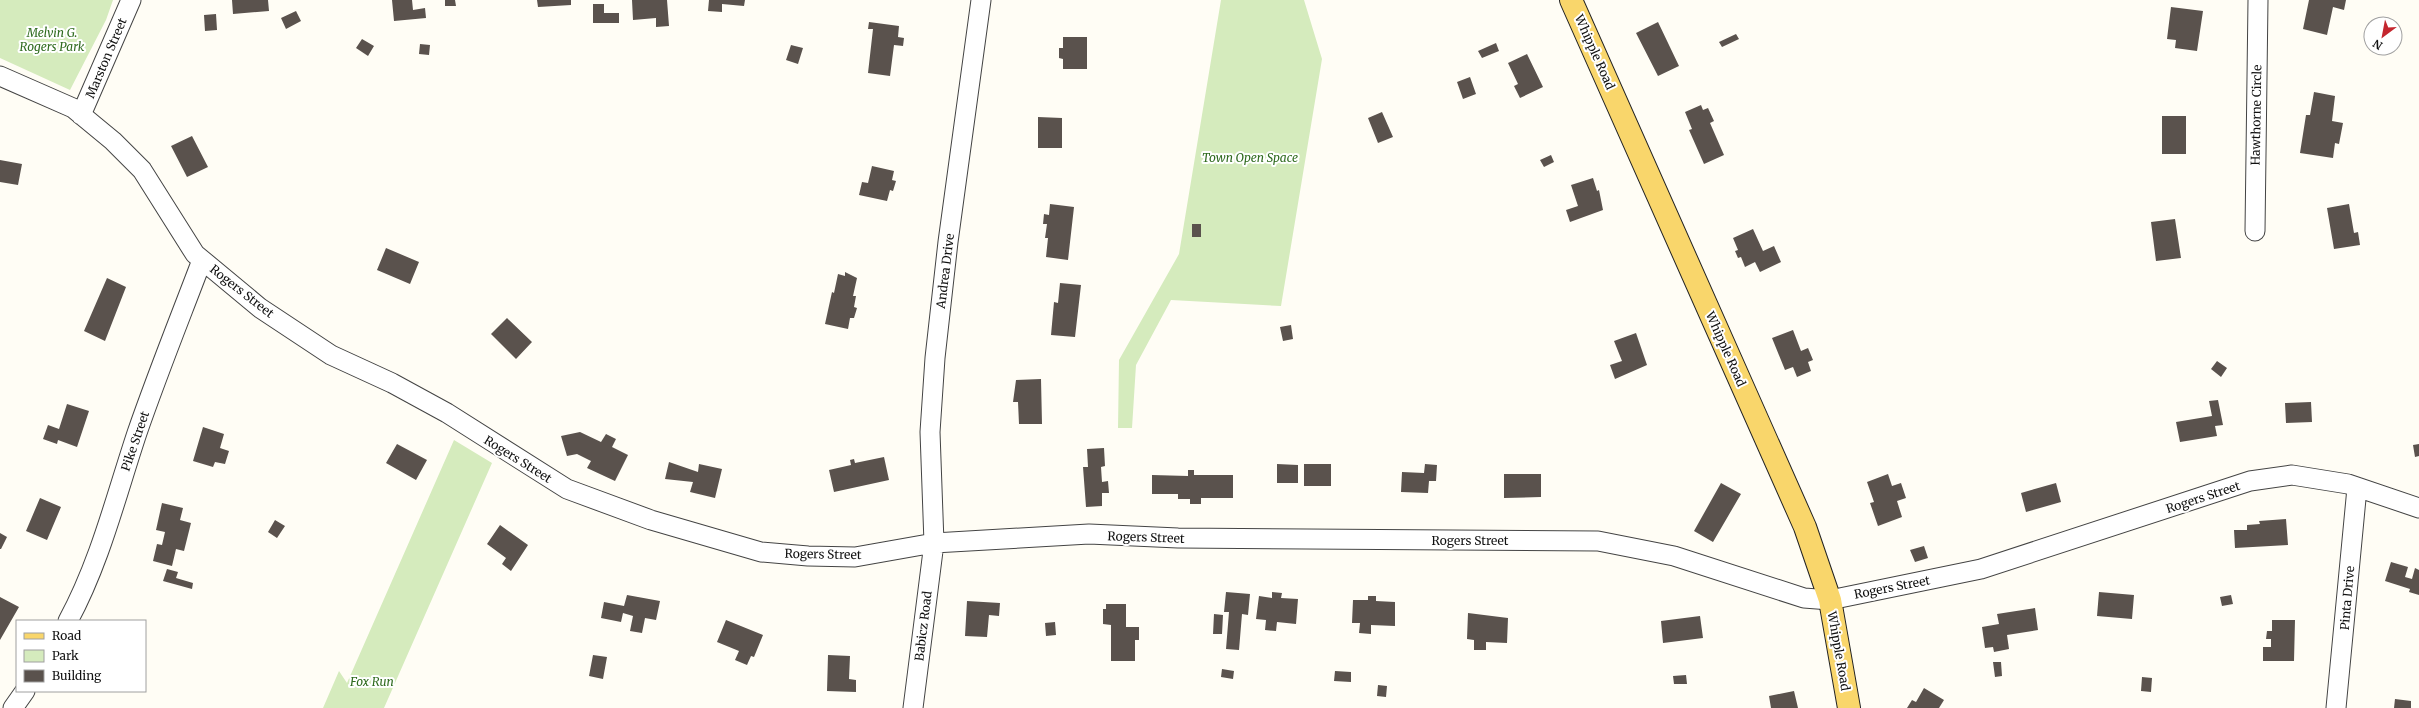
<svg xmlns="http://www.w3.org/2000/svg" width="2419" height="708" viewBox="0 0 2419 708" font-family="Merriweather,serif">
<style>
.green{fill:#d5ebbd}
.building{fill:#5a524d}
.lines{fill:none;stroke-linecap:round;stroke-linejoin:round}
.minor-casing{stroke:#444;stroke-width:21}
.major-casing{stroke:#222;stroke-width:24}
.minor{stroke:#fff;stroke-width:19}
.major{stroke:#f9d66b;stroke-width:22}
.labels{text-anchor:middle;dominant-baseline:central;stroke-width:4;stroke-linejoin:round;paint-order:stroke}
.park-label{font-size:12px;font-style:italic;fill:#2f6b1f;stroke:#fff}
.street-label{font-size:12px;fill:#111;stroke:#fff}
</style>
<rect width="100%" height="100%" fill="#fffdf5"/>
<path class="green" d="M0 0H113L106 20 70 90 0 58Z
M1221 0H1304L1322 59 1281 306 1171 300 1136 365 1132 428H1118L1119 360 1179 254Z
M454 440 492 463 384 708H323L339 671 347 683Z"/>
<path class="building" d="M232 0H268L269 11 233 14Z
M392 0H412L413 10 425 8 426 18 394 21Z
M445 0H455L456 6H445Z
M537 0H571V5L538 7Z
M632 0H667L669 26 656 27V18L633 20Z
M709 0H745L744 6 722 4V12L708 11Z
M2309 0H2346L2344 10 2333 7 2327 35 2303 29Z
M593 4H604V13H619V23H593Z
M2171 7 2203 11 2197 51 2175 48 2176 40 2167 39Z
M296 11 301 21 286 29 281 18Z
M216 14 217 30 205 31 204 15Z
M869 22 899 26 898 37 904 38 903 46 894 45 890 76 868 73 873 29H868Z
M1658 22 1679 66 1658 76 1636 33Z
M1736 34 1739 39 1722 47 1719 42Z
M1063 37H1087V69H1063V59L1059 58V48H1063Z
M362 39 374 46 368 56 356 48Z
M1496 43 1499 51 1482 58 1478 51Z
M420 44 430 45 429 55 419 54Z
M791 45 803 48 798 64 786 60Z
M1527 54 1543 87 1520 98 1514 86 1518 84 1508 63Z
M1470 77 1476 94 1463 99 1457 82Z
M2314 92 2335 96 2332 121 2343 123 2339 144 2335 143 2333 158 2300 153 2306 115H2310Z
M1701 105 1703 110 1708 108 1714 121 1710 123 1724 155 1704 164 1689 130 1692 129 1685 112Z
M1382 112 1393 137 1378 143 1368 118Z
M2162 116H2186V154H2162Z
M1038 117 1062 118V148H1038Z
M192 136 208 167 187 177 171 146Z
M1551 155 1554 162 1544 167 1540 160Z
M0 160 22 164 18 185 0 182Z
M872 166 894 171 892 180 896 181 893 191 890 190 887 201 859 195 862 182 868 183Z
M1593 178 1597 191 1599 190 1603 210 1570 222 1566 210 1578 206 1571 185Z
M1050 204 1074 207 1068 260 1046 257 1048 238H1045L1047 224H1043L1044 214 1049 215Z
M2349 204 2354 233 2358 232 2360 245 2334 249 2327 208Z
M2175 219 2181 258 2156 261 2151 222Z
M1192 224H1201V237H1192Z
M1753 229 1763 251 1774 246 1781 262 1760 272 1755 262 1745 267 1741 257 1738 258 1735 251 1738 250 1733 238Z
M386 248 419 262 410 284 377 270Z
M845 272 857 278 853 296H856L854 307 857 308 854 318H850L848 329 825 324 832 292 834 293 838 274 845 276Z
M107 278 126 287 105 341 84 331Z
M1060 283 1081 285 1075 337 1051 335 1054 302 1058 303Z
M507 318 532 342 516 359 491 334Z
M1291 325 1293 339 1283 341 1280 327Z
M1793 330 1801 351 1808 348 1813 360 1808 362 1811 371 1797 377 1793 367 1785 370 1772 338Z
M1636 333 1647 365 1615 379 1610 365 1622 361 1614 341Z
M2217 361 2227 368 2221 377 2211 369Z
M1041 379 1042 424H1019L1018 402H1013L1016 380Z
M2218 400 2223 425 2215 426 2217 436 2180 442 2176 422 2212 416 2209 401Z
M2311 402 2312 422 2286 423 2285 403Z
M67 404 89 411 77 447 58 440 57 444 43 439 48 425 59 429Z
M203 427 224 434 220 448 229 451 225 464 215 462 213 467 193 461Z
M580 432 601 442 606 434 616 439 612 447 628 455 615 481 587 468 591 461 577 454 567 456 561 436Z
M397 444 427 460 416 480 386 463Z
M2419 444V456L2415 457 2413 445Z
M1104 448 1105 466 1101 467 1102 482 1108 481 1109 493H1102V506L1086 507 1083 467H1088L1087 449Z
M884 457 889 480 834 492 829 470 851 465 850 460 854 459 855 463Z
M669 462 698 472 699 464 722 469 715 498 690 492 693 482 665 479Z
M1277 464 1298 465V483H1277Z
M1304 464H1331V486H1304Z
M1425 464 1437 465 1436 481H1429L1428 493 1401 492 1402 472 1424 473Z
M1188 470H1194V475H1233V498H1201V504H1190V499H1178V494H1152V475L1188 476Z
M1504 474H1541V497L1504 498Z
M1888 474 1892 486 1901 483 1906 498 1897 501 1902 517 1878 526 1870 503 1874 502 1867 482Z
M1721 483 1741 494 1713 542 1694 531Z
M2056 483 2061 502 2026 512 2021 493Z
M40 498 61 507 47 540 26 531Z
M162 503 183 508 180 520 191 523 184 551 176 549 172 566 153 561 157 544 162 545 165 532 156 530Z
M2286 519 2288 545 2235 548 2234 530H2247V525L2260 524 2259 521Z
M275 520 285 526 277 538 268 532Z
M500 525 528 545 511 571 502 564 506 558 487 544Z
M0 533 7 537 1 549H0Z
M1924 546 1928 558 1915 562 1910 550Z
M2391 562 2408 567 2405 577 2412 579 2415 568 2419 570V595L2409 592 2410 589 2385 581Z
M167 569 178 572 176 578 193 583 192 589 163 581Z
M1226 592 1250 594 1248 615 1242 614 1239 650 1226 649 1229 612H1224Z
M1272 592 1282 593 1281 598 1298 599 1296 624 1277 622 1276 631 1265 630 1266 620 1256 619 1259 596 1272 598Z
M2099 592 2134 595 2132 619 2097 616Z
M627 595 660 601 656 620 645 618 642 633 630 631 633 616 623 613 621 622 601 618 604 602 624 606Z
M2231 595 2233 604 2222 606 2220 597Z
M1368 596H1376V601L1395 602V626L1371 625V634L1359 633 1360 623H1352L1353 600H1368Z
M0 597 19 607 0 640Z
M967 601 1000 603 999 616 989 615 987 637 965 636Z
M1106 604H1126V627H1139V640H1135V661H1111V625L1103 624V609H1106Z
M2035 608 2038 630 2007 635 2009 649 1994 652 1993 647 1985 648 1982 627 1999 624 1997 614Z
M1468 613 1508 618 1507 643 1486 642V650H1474V640L1467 639Z
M1214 614 1223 615 1222 634H1213Z
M1700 616 1703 638 1663 643 1661 621Z
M726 620 763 635 754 657 751 656 747 665 735 660 739 651 717 642Z
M2272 620H2295L2294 661H2263V647H2271V639H2266L2267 631H2272Z
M1055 622 1056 635 1046 636 1045 623Z
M593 655 607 657 603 679 589 676Z
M828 655 850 656 849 679 856 680V692L827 691Z
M1993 662H2001L2002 676 1995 677Z
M1222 669 1234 671 1233 679 1221 677Z
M1335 671 1351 672V682L1334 681Z
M1686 675 1687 684H1674L1673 676Z
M2142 677 2152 678 2151 692 2141 691Z
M1378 685 1387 686 1386 697 1377 696Z
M1924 688 1944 700 1939 708H1907L1912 700 1916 702Z
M1794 691 1798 708H1771L1769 696Z
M2395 699 2411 701V708H2394Z"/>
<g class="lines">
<defs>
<path id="minor" d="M0 76 73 108 113 141 142 170 195 254 260 308 331 355 392 383 447 413 567 489 651 520 761 552 808 556 855 557 934 543 1089 534 1178 538 1598 541 1674 556 1804 598 1830 600 1981 569 2250 481 2292 475 2348 484 2419 508
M81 115 131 0
M2255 231 2258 0
M68 621C100 562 116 496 137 433 157 375 180 318 202 260
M13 708 25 691
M913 708 934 543 930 432 935 358 948 242 981 0
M2336 708 2357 488"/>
<path id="major" d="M1571 0 1805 527 1830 600 1849 708"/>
</defs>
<use href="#minor" class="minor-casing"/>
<use href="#major" class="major-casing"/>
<use href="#minor" class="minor"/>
<use href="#major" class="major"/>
</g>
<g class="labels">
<g class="park-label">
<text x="52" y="32">Melvin G.<tspan x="52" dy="14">Rogers Park</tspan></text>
<text x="1250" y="157">Town Open Space</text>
<text x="372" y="681">Fox Run</text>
</g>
<g class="street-label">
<text transform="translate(1595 52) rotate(66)">Whipple Road</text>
<text transform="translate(106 58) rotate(-67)">Marston Street</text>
<text transform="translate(2256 115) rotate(-89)">Hawthorne Circle</text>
<text transform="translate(945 271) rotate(-83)">Andrea Drive</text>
<text transform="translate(242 291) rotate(38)">Rogers Street</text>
<text transform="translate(1726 349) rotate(66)">Whipple Road</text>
<text transform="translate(135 441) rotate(-71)">Pike Street</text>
<text transform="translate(518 459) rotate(32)">Rogers Street</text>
<text transform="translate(2203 497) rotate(-18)">Rogers Street</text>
<text transform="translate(1146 537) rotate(2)">Rogers Street</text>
<text x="1470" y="540">Rogers Street</text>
<text transform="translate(823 554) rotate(1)">Rogers Street</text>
<text transform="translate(1892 587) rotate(-11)">Rogers Street</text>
<text transform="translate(2347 598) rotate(-85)">Pinta Drive</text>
<text transform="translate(923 626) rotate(-83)">Babicz Road</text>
<text transform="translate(1839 651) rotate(80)">Whipple Road</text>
</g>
</g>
<rect x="16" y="620" width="130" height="72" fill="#ffffff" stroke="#a0a0a0"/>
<rect x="24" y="633" width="20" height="6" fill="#f9d66b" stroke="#a0a0a0"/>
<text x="52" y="640" font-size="12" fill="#111111">Road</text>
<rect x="24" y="650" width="20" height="12" fill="#d5ebbd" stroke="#a0a0a0"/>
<text x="52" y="660" font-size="12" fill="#111111">Park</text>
<rect x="24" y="670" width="20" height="12" fill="#5a524d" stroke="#a0a0a0"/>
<text x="52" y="680" font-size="12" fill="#111111">Building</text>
<g transform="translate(2383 36) rotate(212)"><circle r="19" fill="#ffffff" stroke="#a0a0a0"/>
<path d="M0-3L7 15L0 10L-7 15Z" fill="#c4262e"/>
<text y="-6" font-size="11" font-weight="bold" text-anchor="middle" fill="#111111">N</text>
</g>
</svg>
